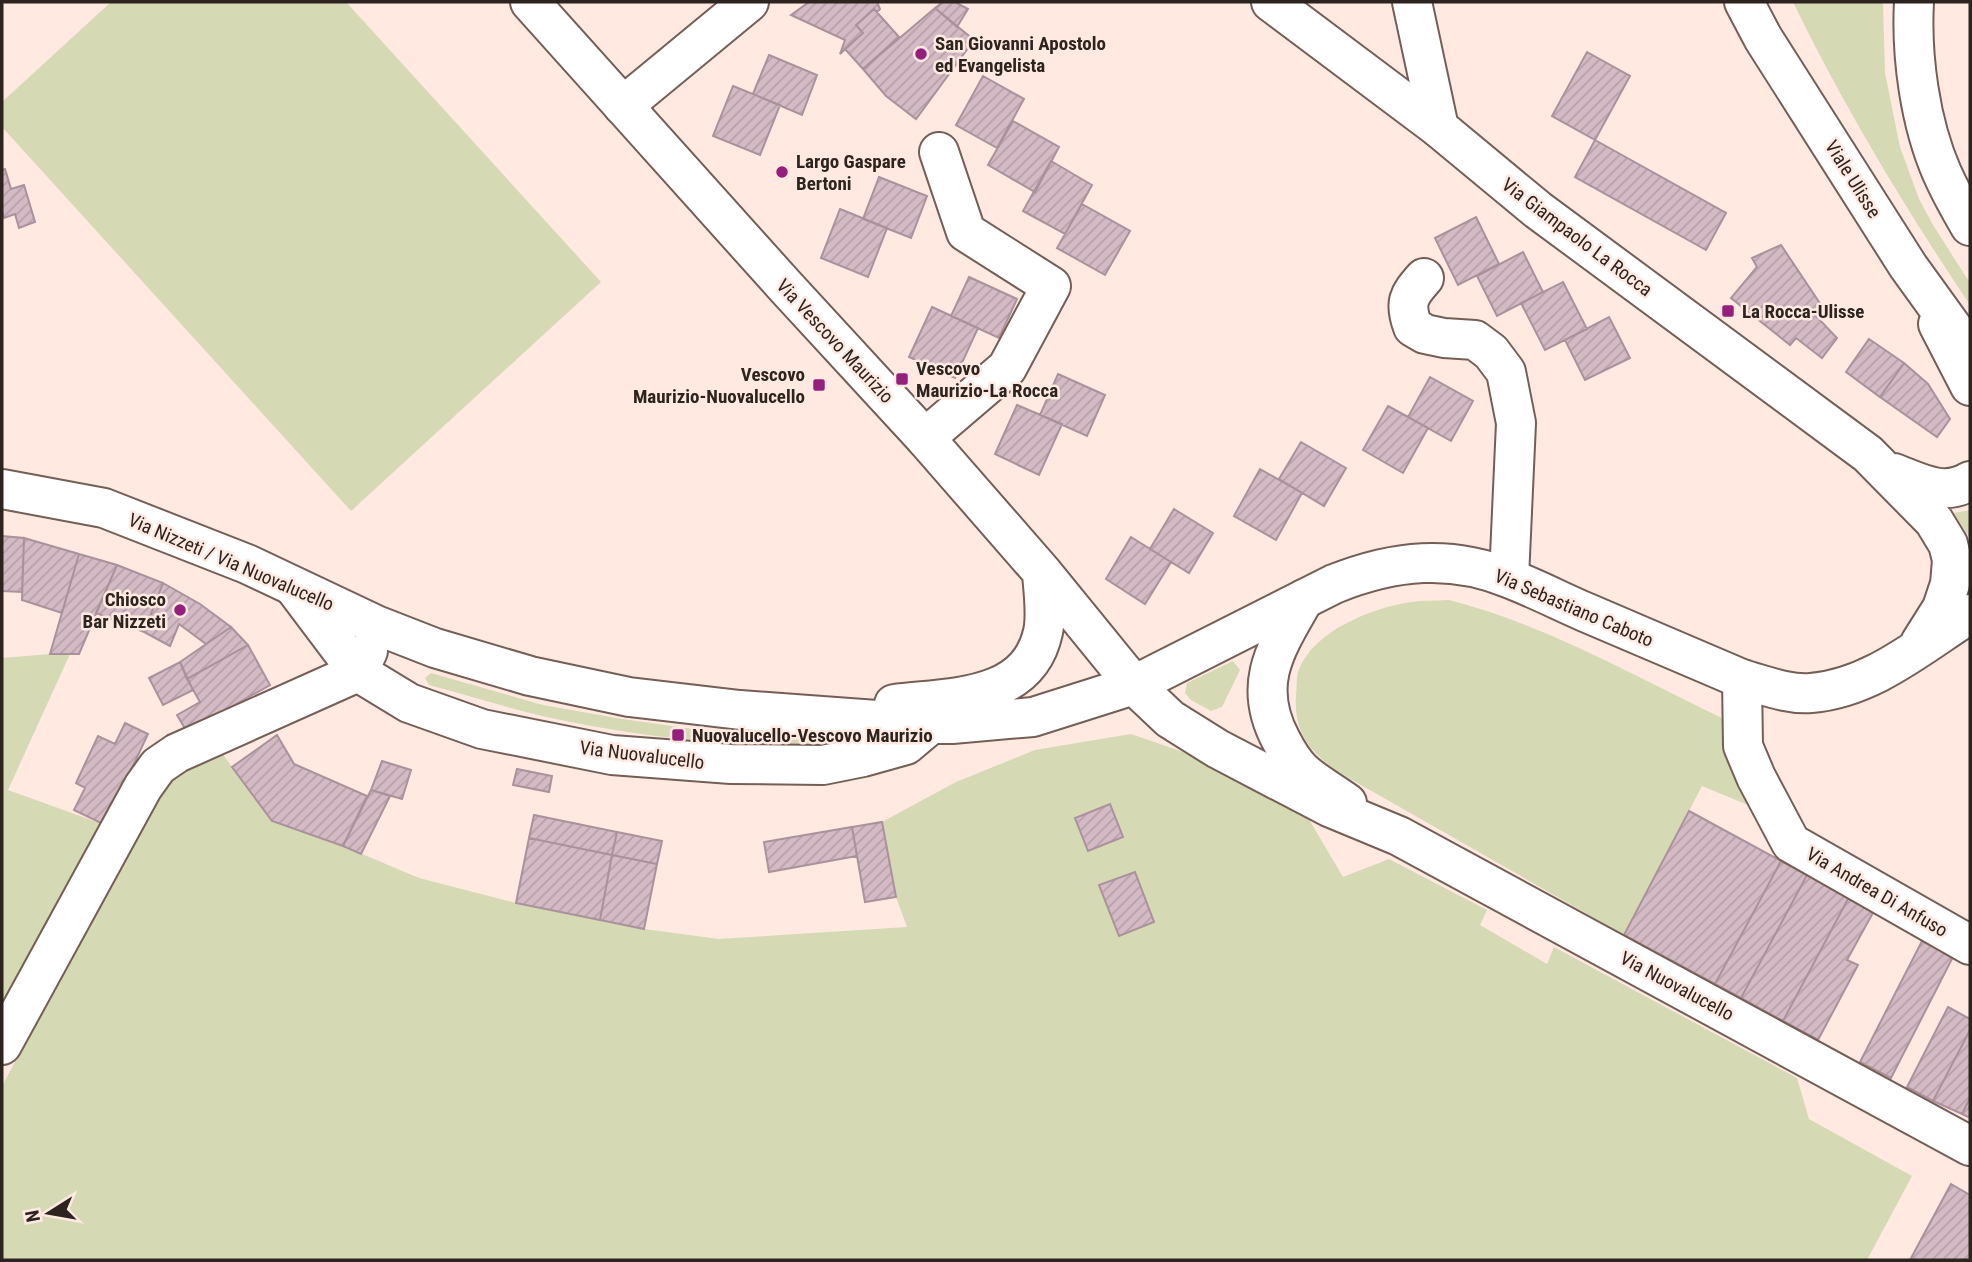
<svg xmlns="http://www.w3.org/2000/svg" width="1972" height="1262" viewBox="0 0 1972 1262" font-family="'Roboto Condensed',sans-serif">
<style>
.grass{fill:#d5d9b4}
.building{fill:url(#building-hatch);stroke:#ab919b;stroke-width:2}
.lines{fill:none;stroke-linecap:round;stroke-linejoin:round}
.street-casing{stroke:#745e55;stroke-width:42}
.secondary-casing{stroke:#745e55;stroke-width:42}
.primary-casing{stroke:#745e55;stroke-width:42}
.street{stroke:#fff;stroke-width:38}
.secondary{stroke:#fff;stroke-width:38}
.primary{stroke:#fff;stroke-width:38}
.poi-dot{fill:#951f7c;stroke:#ffe9e1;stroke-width:2.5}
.labels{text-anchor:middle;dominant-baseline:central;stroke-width:5;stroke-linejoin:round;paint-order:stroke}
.poi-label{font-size:19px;font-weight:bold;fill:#2d231f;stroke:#ffe9e1;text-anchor:start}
.street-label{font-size:19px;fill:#2d231f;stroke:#ffe9e1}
</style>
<defs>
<pattern id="building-hatch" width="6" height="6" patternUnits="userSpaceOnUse" patternTransform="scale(1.75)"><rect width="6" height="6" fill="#d4bac4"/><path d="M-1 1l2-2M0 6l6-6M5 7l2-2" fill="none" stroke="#b6a0a8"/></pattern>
</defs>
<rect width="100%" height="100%" fill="#ffe9e1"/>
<path class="grass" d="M111 2H346L601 282 351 511 2 127V102Z
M1793 2H1883L1885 73 1900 147 1919 199 1933 225 1970 283V305C1905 208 1844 107 1793 2Z
M1970 510V538L1954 513Z
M1449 600C1542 623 1639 678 1726 720L1760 810 1702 786 1624 935 1333 769C1308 748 1294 731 1296 696 1297 688 1296 676 1299 669 1315 630 1372 608 1411 602 1423 600 1436 601 1449 600Z
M50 654H70L8 790 105 825 2 1014V658Z
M1233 661 1240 670 1222 707 1211 711 1191 700 1185 693 1187 683Z
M431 673 543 705 622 719 729 734 844 739 849 743 844 749C743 748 641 738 542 716 504 707 467 695 429 685L425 678Z
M1131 734 1183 752 1304 811 1343 877 1389 859 1487 910 1480 925 1547 964 1554 947 1797 1078 1809 1119 1912 1176 1867 1260H2V1086L160 796 173 777 219 749 272 821 343 846 419 878 516 903 600 920 644 929 719 939 907 927 896 897 882 822 956 782 1035 750Z"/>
<path class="building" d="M809 2H877L880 9 877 12 874 9 856 25 863 33 840 54 845 40 791 15Z
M943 2H955L968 9 957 27 935 8Z
M935 8 974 40 916 119 886 96 863 69Z
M874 9 899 37 863 69 845 49 863 33 856 25Z
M1587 52 1630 76 1595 140 1552 116Z
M769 55 817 75 802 115 753 94Z
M983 76 1024 99 997 148 956 125Z
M733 86 780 105 760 155 713 136Z
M1013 121 1059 147 1035 192 988 165Z
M1595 140 1726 213 1706 250 1575 177Z
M1051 161 1092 185 1065 234 1023 211Z
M5 169 11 189 24 185 35 222 19 228 15 214 4 218 2 211V170Z
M879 177 927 196 911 238 863 219Z
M1082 204 1130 231 1105 275 1057 248Z
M840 209 887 228 868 277 821 258Z
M1476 217 1499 264 1458 285 1435 238Z
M1781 245 1825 311 1816 316 1837 338 1822 358 1796 338 1790 345 1731 298 1757 267 1752 258Z
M1523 252 1543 292 1497 316 1477 276Z
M969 277 1017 299 999 338 951 316Z
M1563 282 1587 329 1545 350 1521 303Z
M932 307 978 328 955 378 909 357Z
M1609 317 1630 358 1585 380 1565 340Z
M1869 339 1904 363 1880 397 1846 372Z
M1904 363 1928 384 1950 419 1937 437 1880 397Z
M1058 374 1105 395 1087 436 1040 415Z
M1430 377 1473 401 1451 441 1408 417Z
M1017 405 1062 424 1039 475 995 454Z
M1388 406 1428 428 1403 473 1363 450Z
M1301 442 1346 468 1324 506 1279 479Z
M1260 469 1302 493 1276 540 1234 516Z
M1174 509 1213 533 1189 573 1150 549Z
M2 536 24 538 22 592 2 591Z
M1131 537 1171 562 1145 604 1106 579Z
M24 538 79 554 62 613 22 600Z
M79 554 117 565 79 654H50Z
M117 565 163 583 144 632 96 613Z
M163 583 200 604 231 627 206 644 179 624 170 646 144 632Z
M231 627 248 645 187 679 180 662Z
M248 645 270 685 187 732 177 715 200 702 187 679Z
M180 662 193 690 163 705 149 678Z
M125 723 148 734 105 825 74 810 85 788 76 783 98 736 115 744Z
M277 735 294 764 367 796 343 846 272 821 232 767Z
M382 761 411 770 402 799 371 790Z
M517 769 552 776 549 792 513 785Z
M371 790 390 796 361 854 343 846Z
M1110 804 1123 837 1088 851 1075 818Z
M1689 811 1781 861 1715 984 1624 935Z
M534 815 617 832 612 855 529 838Z
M882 822 896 897 865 902 852 827Z
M852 827 857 856 769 872 764 842Z
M617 832 662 841 657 864 612 855Z
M529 838 612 855 600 920 516 903Z
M612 855 657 864 644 929 600 920Z
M1781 861 1807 875 1741 998 1715 984Z
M1135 872 1154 922 1119 936 1099 885Z
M1807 875 1849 897 1783 1021 1741 998Z
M1849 897 1874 911 1847 960 1858 965 1818 1040 1783 1021Z
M1923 939 1954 955 1891 1078 1860 1062Z
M1948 1007 1970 1019V1030L1933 1101 1907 1087Z
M1970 1030V1098L1962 1114 1933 1101Z
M1970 1098V1118L1962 1114Z
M1951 1184 1970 1195V1260H1910Z"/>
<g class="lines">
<defs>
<path id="street" d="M1271 2 1439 128
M623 106 749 2
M1424 278C1408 296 1404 303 1413 327L1425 334 1444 338 1475 340 1491 352 1506 372 1516 423 1509 578
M925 438 1007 368 1051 286 966 232 939 152
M294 587 358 672 409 703 482 729 612 755 731 764 823 765 863 757 906 745 931 724
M1304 599C1276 648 1251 684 1281 740 1286 750 1294 763 1302 771 1315 783 1332 792 1347 803
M1742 679 1743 746 1756 777 1791 843 1970 945
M2 1045 143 787 158 766 177 753 358 672 368 651"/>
<path id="secondary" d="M530 2 785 286 925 438 1042 572 1134 685 1170 719 1218 749 1329 807 1399 836 1970 1146
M1412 2 1439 128 1538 210 1868 454 1934 521 1948 544 1952 560 1950 584 1942 608 1920 643
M1938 324 1970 386
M1894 473C1920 483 1944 497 1970 481
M2 489 104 508 247 564 376 625 435 648 530 676 629 697 740 710 931 724H952L1033 717 1134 685 1334 584C1394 560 1451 554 1511 579 1536 589 1560 601 1585 612 1637 634 1690 657 1742 679 1764 685 1788 695 1811 693 1872 688 1921 645 1970 614
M894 704C951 697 1028 701 1043 632 1047 614 1043 591 1042 572"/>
<path id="primary" d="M1744 2 1763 38 1908 266 1970 352
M1914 2C1911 56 1920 123 1942 173 1950 191 1960 209 1970 226"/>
</defs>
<use href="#street" class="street-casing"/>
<use href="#secondary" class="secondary-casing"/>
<use href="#primary" class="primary-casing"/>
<use href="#street" class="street"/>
<use href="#secondary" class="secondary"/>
<use href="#primary" class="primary"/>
</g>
<g class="poi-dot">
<circle cx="921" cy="54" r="7"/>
<circle cx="782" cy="172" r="7"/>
<rect x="1721" y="304" width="14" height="14" rx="3.5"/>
<rect x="895" y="372" width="14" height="14" rx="3.5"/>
<rect x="812" y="378" width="14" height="14" rx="3.5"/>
<circle cx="180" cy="610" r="7"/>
<rect x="671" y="728" width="14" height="14" rx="3.5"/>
</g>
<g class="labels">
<g class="poi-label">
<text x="935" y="43">San Giovanni Apostolo<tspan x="935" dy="22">ed Evangelista</tspan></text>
<text x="796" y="161">Largo Gaspare<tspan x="796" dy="22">Bertoni</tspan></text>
<text x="1742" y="311">La Rocca-Ulisse</text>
<text x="916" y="368">Vescovo<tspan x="916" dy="22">Maurizio-La Rocca</tspan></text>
<text x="805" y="374" text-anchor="end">Vescovo<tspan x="805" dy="22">Maurizio-Nuovalucello</tspan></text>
<text x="166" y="599" text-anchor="end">Chiosco<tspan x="166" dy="22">Bar Nizzeti</tspan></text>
<text x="692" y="735">Nuovalucello-Vescovo Maurizio</text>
</g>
<g class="street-label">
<text transform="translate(1853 179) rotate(58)">Viale Ulisse</text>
<text transform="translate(1577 237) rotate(37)">Via Giampaolo La Rocca</text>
<text transform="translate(835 341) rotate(47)">Via Vescovo Maurizio</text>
<text transform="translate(231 562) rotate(23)">Via Nizzeti / Via Nuovalucello</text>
<text transform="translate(1574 608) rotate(23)">Via Sebastiano Caboto</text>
<text transform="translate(642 755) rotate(7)">Via Nuovalucello</text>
<text transform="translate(1877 892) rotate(30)">Via Andrea Di Anfuso</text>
<text transform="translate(1677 986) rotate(28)">Via Nuovalucello</text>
</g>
</g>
<rect width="1972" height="1262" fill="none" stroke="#2d231f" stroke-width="7"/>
<g transform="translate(49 1213) rotate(259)" stroke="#ffe9e1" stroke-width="5" paint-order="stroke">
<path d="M0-5L12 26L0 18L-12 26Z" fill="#2d231f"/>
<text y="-10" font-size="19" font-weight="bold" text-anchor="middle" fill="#2d231f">N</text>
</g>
</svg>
